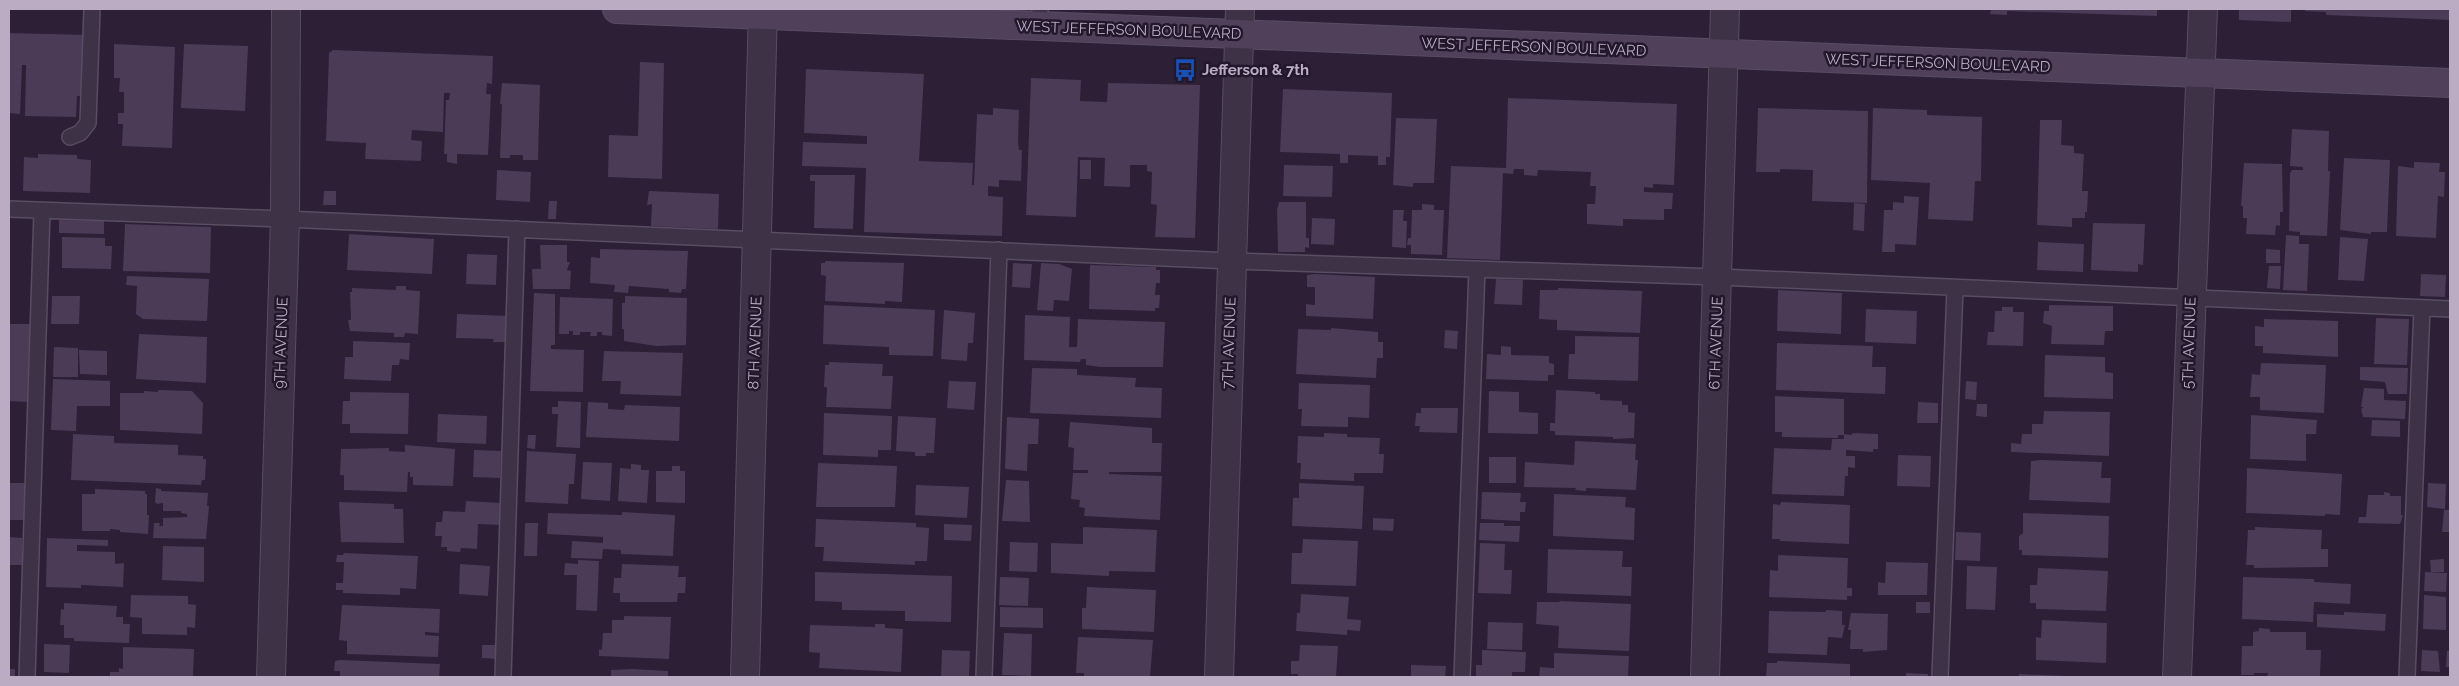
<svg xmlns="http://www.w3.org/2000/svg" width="2459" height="686" viewBox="0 0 2459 686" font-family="Raleway,sans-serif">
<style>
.building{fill:#4b3b57}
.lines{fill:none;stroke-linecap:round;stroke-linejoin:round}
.service-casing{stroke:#594d62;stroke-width:18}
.minor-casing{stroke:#594d62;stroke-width:30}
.tertiary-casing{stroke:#594d62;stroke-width:30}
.secondary-casing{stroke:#594d62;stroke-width:30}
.service{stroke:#3e3247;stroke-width:15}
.minor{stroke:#3e3247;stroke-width:28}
.tertiary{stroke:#3e3247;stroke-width:28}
.secondary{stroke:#50405a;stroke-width:28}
.labels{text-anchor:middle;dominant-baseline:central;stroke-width:5;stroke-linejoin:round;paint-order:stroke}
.street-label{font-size:15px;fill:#bbacc4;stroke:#23182b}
.poi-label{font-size:15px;font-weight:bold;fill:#bbacc4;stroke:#23182b;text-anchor:start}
</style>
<rect width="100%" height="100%" fill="#2c1f36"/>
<path class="building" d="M1991 9H2157V16L2007 11V15L1990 14Z
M2239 9H2291V22L2239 20Z
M2305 9H2450V20L2326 15V12L2305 11Z
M9 33 88 35 85 96H77L76 117 25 116 26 65H22L20 114 9 113Z
M114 44 175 47 172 148 122 146 123 124H118V113H124V92H119L120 78H114Z
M184 44 248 46 245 111 181 108Z
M333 50 493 56 492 84 487 83 486 94H491L488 155 457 154V164L447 162V154H444L446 100H449L450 93H444L443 132 412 130 411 140 422 141 421 161 365 159 366 143 326 141 329 53Z
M640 62 664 63 662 179 608 177 609 135 638 136Z
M806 69 924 74 919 161 973 163 972 185H974L977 114 993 115V108L1019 110 1018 140 1019 150H1022L1021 181 999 180V187L988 186V196L1003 197 1002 236 864 232 866 168 802 166 803 142 867 144V136L804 133Z
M1031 78 1081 80 1080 101 1107 102 1108 83 1200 85 1195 238 1155 237 1157 205 1151 204 1152 172 1147 171V165H1130V187L1104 186 1105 158 1078 157 1076 217 1026 215Z
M502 83 540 85 538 160H523V155H510V158H500L502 104H500Z
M1283 89 1392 93 1390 157H1386V165H1378V156L1348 155V163H1340V154L1280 152Z
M1508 98 1677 104 1674 185 1653 184V188L1644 187V192L1673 193 1672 209H1664V220L1623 219V226L1587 224V204H1595L1596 186H1590L1591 172 1538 170 1537 176 1524 175V169H1514L1513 174 1503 173 1500 260 1447 258 1451 166 1506 168Z
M1758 108 1868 111 1867 203 1812 201 1813 170 1780 169V172H1756Z
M1873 108 1927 110V115L1982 117 1981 181H1975L1973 221 1928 219 1930 183 1871 180Z
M1396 118 1437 119 1434 183H1413V187L1393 185Z
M2040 120H2062L2061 145 2074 146V153L2084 154 2082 191H2088L2087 212H2085V218H2072V227L2037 225Z
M2292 129 2329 131 2328 171H2330L2327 236 2300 235V232L2289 231 2290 173 2292 170H2303V167L2290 166Z
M38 154 77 155V159L91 160 90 193 23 191 24 157 38 158Z
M2344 158 2390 160 2387 232H2371V234L2340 230Z
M1080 160H1091V179H1080Z
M2414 162 2440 163 2439 172H2445L2444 197 2438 196 2436 238 2396 236 2398 166 2414 168Z
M2244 163 2282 164 2283 212H2280V226L2276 225 2275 235 2246 234 2247 218H2243V206H2241Z
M1284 165 1333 166 1332 197 1283 196Z
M497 170 531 172 530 202 496 200Z
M810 175H855L853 229 814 228 815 181H810Z
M324 191H336V205H323Z
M649 191 719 194 718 229 651 226 652 204 647 205Z
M1904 196 1919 197 1916 245 1895 244V252H1882L1884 210H1893V202L1904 203Z
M549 201H557L556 219H548Z
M1279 202H1306V238H1309V248L1305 247V252H1278L1277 210Z
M1854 203 1865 204 1864 231 1853 230Z
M1422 204 1434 205V210H1444L1442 255 1411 254V245H1407L1408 238H1411L1412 210H1422Z
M1393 210H1404L1403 221H1407L1406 248 1392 247Z
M1312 218 1335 219 1334 245 1311 244Z
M59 220 104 221V234L59 233Z
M2093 223 2145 224 2143 265 2138 264V272L2091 270Z
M125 224 211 227 210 273 123 271Z
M349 234 434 239 432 274 347 270Z
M2286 235 2299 236V244H2309L2307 291 2283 290Z
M62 237 105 238V246H112L111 269 62 268Z
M2340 237 2368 239 2364 281 2338 280Z
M2038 242 2084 244 2083 272 2037 270Z
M540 245H567V262H570L567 270 571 271 570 289H533L532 269H541Z
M600 249 688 251 686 289H682L681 293 669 292V289L629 286 628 293 614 292 615 285 590 283 591 257 600 258Z
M2266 249 2280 250V263H2266Z
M467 254 497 255 496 285 466 284Z
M825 261 904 263 902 302 885 301V304L825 301 826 276 821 275V263H825Z
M1013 263 1032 264 1030 288 1012 287Z
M1041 263 1059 264 1072 269 1069 301 1054 300 1053 311 1037 310Z
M1090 265 1156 267V270H1160V283H1156L1155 295H1160L1159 308H1155V311L1089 309Z
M2269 266H2281L2280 289 2267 288Z
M1315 274 1375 277 1373 319 1306 316V304L1315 305V287H1307V275Z
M2421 274 2446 275 2445 297 2420 296Z
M127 276 209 279 207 321 143 319 136 314 137 286 126 285Z
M1496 279 1523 280 1522 305 1494 304Z
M396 286H406V290L420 291 418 334 405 333 404 337H394V333L350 331 348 320H351L350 292H352V288L396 290Z
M1558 288 1642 291 1640 333 1557 330V320L1539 319 1540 290H1558Z
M1778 290 1842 293 1841 334 1777 331Z
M534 293 555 294V345H551V349L584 350 583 392 530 391Z
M52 296H80L79 324H51Z
M625 296 687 298 686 345 656 346 624 341V329H622V303H625Z
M560 297 613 299 612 336 602 335V332H597V336H590L591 332H580V335H573V331H569V334H559Z
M824 305 935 310 933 356 889 355V347L823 344Z
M2049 305 2113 306V331H2105L2104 345 2051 344 2052 326 2043 323 2044 311H2049Z
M2002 307H2013V312H2024L2023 346 1987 345 1988 332H1994L1995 311H2002Z
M1866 309 1917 311 1916 344 1865 342Z
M944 310 975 313 973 343H968L967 361 941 359Z
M457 314 510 316 509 342H493L494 339 456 338Z
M1025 315 1070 317 1069 347H1077L1078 319 1165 322 1163 367H1100L1086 365V359H1081L1080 362 1024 360Z
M2376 318 2409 319 2407 365 2374 364Z
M2264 319 2338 321V357L2263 353V346H2255V326L2264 327Z
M9 324H30L27 402 9 401Z
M1331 328 1378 332V342H1383V358H1377L1376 378 1296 374 1298 329 1331 330Z
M1445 330 1458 331 1457 349 1444 348Z
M139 334 207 337 206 383 136 379Z
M1575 336 1639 337 1638 381 1568 379 1569 354H1575Z
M353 341 410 343 409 360 400 359 399 365H392L391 381 344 379 345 357H353Z
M1777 343 1873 346 1872 367H1886L1885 394 1776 390Z
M1501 346 1511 347V355L1549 356V363L1554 364V375H1548V381L1486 379 1487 354 1501 355Z
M54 347 78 348V377H53Z
M79 350 107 351V375L80 374Z
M604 351 683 353 681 396 620 394 621 381H602Z
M2045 355 2105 357V372L2113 373V399L2044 397Z
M829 362 883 364 882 376H893L891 409 826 407 827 387H824L825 365H829Z
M2261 363 2326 365 2324 413 2260 410V397H2250L2252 374 2260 375Z
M2360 367 2408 368 2407 394H2388L2385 382 2360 380Z
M1032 368 1077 369V375L1136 378 1135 387 1162 388 1161 418 1030 413Z
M53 379 110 381V406H77L76 431 51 430Z
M949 381 976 382 974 410 947 408Z
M1966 381 1977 382 1976 400 1965 399Z
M1299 383 1370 385 1369 418 1348 417V427L1301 426 1302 409H1298Z
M2364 388 2384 389V400L2406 401 2405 419 2363 417 2361 409 2364 407H2361Z
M158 390 192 391 203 403 202 434 120 430V393H144V391L158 392Z
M1556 390 1595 392V394H1600V400L1622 401V405H1628V412L1635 413 1634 438 1613 439V437L1555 435V431H1550V423H1555Z
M1489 391 1519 392V412L1538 413V434L1488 433Z
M350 392 409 393 408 434 350 433V424H342L343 401H350Z
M1775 396 1844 399V435H1838V438L1782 437V432H1775Z
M558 401 581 402 580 448 556 447 558 414H552V407H558Z
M588 402 608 403V409L624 410 625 405 680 407 679 441 586 437Z
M1918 402 1938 403V423H1917Z
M1977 404H1987V417L1976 416Z
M1421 408H1458L1457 433 1419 432 1420 426H1415L1416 413H1421Z
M2044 411 2110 412 2109 456 2011 452V443L2021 444 2022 434H2032V424H2043Z
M824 413 892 416 891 450H878V457L823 455Z
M438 414 487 416 486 444 437 442Z
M2251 415 2317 420 2316 434H2306V461L2250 459Z
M898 416 936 418 934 453H926V456H915V452L896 451Z
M1007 417 1039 419 1038 444H1028L1027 471 1005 469Z
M2372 420 2400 421V437L2371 436Z
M1070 422 1152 428V443H1162L1161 472H1109V474L1162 476 1160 520 1084 516 1085 508 1079 507 1080 500 1071 499 1073 473H1088V470H1073L1074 448 1068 447Z
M1324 433 1347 434V437L1380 438 1379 454H1384L1383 473H1354V481L1300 479 1301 463H1297L1298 436 1324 437Z
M1852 433 1878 434V449H1873V452L1846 450V456H1855V468L1848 467V476H1845L1844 496 1772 494 1774 448 1831 450 1832 439H1844V434L1852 435Z
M73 434 114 436V443L178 445V455L203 456V459H206L205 480H202L201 485 71 480Z
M528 435H536L535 449 527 448Z
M1575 441 1636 444 1635 460H1638L1636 490 1586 488V491L1575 490 1576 488 1524 487 1525 462 1574 465Z
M405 445 455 449 453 486 413 485V477H410V472H408L407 492 344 490V475H340L341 449 389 448V451L405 452Z
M474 450 501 451 500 478 473 477Z
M527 451 576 454 574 484H569L568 504 525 502Z
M1898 455 1931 456 1930 487 1897 486Z
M1489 457H1516V483H1489Z
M2041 460 2102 462 2101 478H2111L2110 503 2029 500 2031 461Z
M583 462 612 463 610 501 581 499Z
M818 463 897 466 895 507H816Z
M631 464 641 465V470H649L647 503 618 501 620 468 631 469Z
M672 466H680V471H685V503L656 502V471H672Z
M2247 468 2342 474 2340 515 2325 514V516L2246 513Z
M1006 480 1029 481 1030 522 1002 521Z
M9 483H26L25 520H9Z
M1299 483 1364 486 1362 529 1292 526 1293 498H1299Z
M2428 483 2446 484 2445 509 2427 507Z
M916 485 969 487 967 518 915 515Z
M156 488 161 489V491L208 493 207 506H209L206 539 153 538 154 523H160L159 526H163V518L187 517V514L181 513V511H163V503L157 504 155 502Z
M95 489 145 491V494H147V515H149L148 534 120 532V530L110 529V531H82V494H95Z
M1482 492 1521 493 1520 502H1526L1525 512H1520V521L1481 519Z
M2384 492 2390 493V496H2401V515H2403L2400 524 2358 523 2359 517H2366L2368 495H2384Z
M1554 494 1626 497 1625 507 1635 508 1634 540 1553 536Z
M466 501 501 503V525L478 524 477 549 461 548 460 552 447 551V547H441L442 536H435L436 522H442L443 511 465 512Z
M339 502 394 504V509H403L404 543 341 542Z
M1781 502 1850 505 1849 544 1780 541V539H1772L1773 504 1780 505Z
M2444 510H2450V532H2442Z
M622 512 675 515 673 556 621 554V550L603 549 602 559 571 558 572 541 603 543V537L547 534 548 513 622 515Z
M2023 513 2109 516 2108 558 2022 555V550H2019V536L2023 533Z
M1373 518 1394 519 1393 531 1373 530Z
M816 519 916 523V527L929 528 927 561H915V565L823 561 824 547H815Z
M525 523H538L537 556H524Z
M1480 523H1504V526H1520L1519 542 1479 540Z
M944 524 972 525 971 541 944 540Z
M1083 527 1157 530 1155 572 1109 571V576L1051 573V543L1083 544Z
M2255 527 2322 530 2321 549H2328V567L2254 568V565H2246L2248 530H2255Z
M1956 532 1981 533 1980 561 1955 560Z
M9 537 22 538V565H9Z
M47 538 108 540V546L77 545V551L115 552V564L124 563 123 587 81 585V588L46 587Z
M1303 539 1358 541 1356 586 1291 584 1292 553H1302Z
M1010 542 1038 543 1037 572 1009 571Z
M1480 543 1505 544 1504 570H1512L1511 594 1478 593Z
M163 546 204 547V582L162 580Z
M1548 549 1623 551 1622 567H1632L1631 596 1547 593Z
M344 553 418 556 416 589 400 588V595L343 593V590H336V583H343L344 562H336L337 555H343Z
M1778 555 1848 558 1847 588H1852V596H1847V600L1769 597 1770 570 1778 571Z
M2444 559V572H2431L2430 560Z
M578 560 599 561 597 611 576 610 577 575H564L565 563 578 564Z
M1886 562 1928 563 1927 595H1878V582L1885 583Z
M460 564 490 566 488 596 459 594Z
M622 564 679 566 678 577H686L685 593H678L677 602H620V593H613L614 578H621Z
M1967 566 1997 567 1995 610 1966 609Z
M2038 568 2108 571 2106 611 2036 609V603H2030V585H2037Z
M815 572 952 576 951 622 905 621V611L842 610V602L815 601Z
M2425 572 2447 573 2446 592 2424 591Z
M1000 577 1029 578 1028 606 999 605Z
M2243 577 2314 579V582L2351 584 2350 604 2314 602 2313 622 2242 619Z
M1087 587 1156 590 1154 632 1082 629V608H1086Z
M1301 594 1349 597 1347 619 1361 620 1360 631 1347 630V635L1296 631 1297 613H1300Z
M131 595 188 596V604L196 605 195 628 187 627V635L142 634V618L130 617Z
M2424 595 2446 597V630L2423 629Z
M1560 601 1631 604 1629 651 1558 648 1559 626 1536 624 1537 602H1559Z
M1916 602H1930V613H1916Z
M64 603 117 606 116 617H123V624H130L129 643 74 641V638H64V625H60L61 609 64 610Z
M342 605 440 609 439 633 425 632V635L439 636 438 657 347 654V641L339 640Z
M1000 607 1043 608V628L1000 627Z
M1826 610 1842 611V625H1845L1842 638 1828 637 1827 655 1768 653 1769 611 1826 612Z
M2344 612 2386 614 2385 631 2317 627V614L2344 615Z
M1851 613 1888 614 1887 650 1863 652V649H1850L1851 630H1848Z
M624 616 671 617 669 659 599 656V649L602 650 603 633H612V620H624Z
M2042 620 2107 623 2106 663 2036 660V637L2041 638Z
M1488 622 1523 623 1522 650 1487 649Z
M875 624H885V628L903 629 901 672 819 668 820 653 809 652 810 625 875 627Z
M2259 628 2270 629V632H2306V650H2321L2320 677H2267L2268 673H2254V675H2241L2242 646H2253V632L2259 631Z
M1004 633 1032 634 1031 676 1002 675Z
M1078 637 1153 640 1150 677H1084V673H1076Z
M44 644 70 645 69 673 44 672Z
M482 645H498V659L482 658Z
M1300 645 1338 646 1336 677H1298V674H1291V661H1299Z
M123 647 194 649 193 677H110V672H119V668L123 669Z
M942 650 970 651 969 677H941Z
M1482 650 1526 652 1525 672H1512V677H1476V665H1482Z
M2422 650 2438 651 2440 672 2421 671Z
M2447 651H2450V667H2446Z
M1554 653 1629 656 1628 677H1539L1540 667 1554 668Z
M340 660 440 664 439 677H340V671H334L335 661Z
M1777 661 1850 664V677H1766L1767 663H1777Z
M1411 665 1446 666 1445 677H1411Z
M9 669H15V677H9Z
M632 669 668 671V677H611V670Z
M1906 673 1928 674V677H1906Z
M2019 674 2067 676V677H2019Z"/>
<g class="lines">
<defs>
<path id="service" d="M1039 26 1040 9
M70 137 80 133 88 123 92 9
M9 209 285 219 1232 261 1719 277 2450 309
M27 677 42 211
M503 677 517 229
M984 677 999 250
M1462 677 1477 269
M1940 677 1955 288
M2407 677 2422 308"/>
<path id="minor" d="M271 677 285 219 286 9
M745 677 763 9
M1705 677 1725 9
M2177 677 2203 9"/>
<path id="tertiary" d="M1219 677 1240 9"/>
<path id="secondary" d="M617 9 2450 83"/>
</defs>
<use href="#service" class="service-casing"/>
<use href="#minor" class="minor-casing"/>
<use href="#tertiary" class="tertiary-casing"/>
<use href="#secondary" class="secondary-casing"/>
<use href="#service" class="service"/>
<use href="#minor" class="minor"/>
<use href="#tertiary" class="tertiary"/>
<use href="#secondary" class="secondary"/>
</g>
<defs>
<symbol id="bus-bare" viewBox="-9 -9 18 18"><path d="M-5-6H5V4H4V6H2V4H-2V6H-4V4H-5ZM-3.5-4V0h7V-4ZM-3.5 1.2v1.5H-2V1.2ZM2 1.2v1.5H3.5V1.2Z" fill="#1a4fb4" stroke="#23182b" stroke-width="2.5" paint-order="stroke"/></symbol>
</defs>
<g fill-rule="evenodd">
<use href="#bus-bare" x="1169" y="54" width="32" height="32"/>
</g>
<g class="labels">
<g class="street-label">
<text transform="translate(1129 30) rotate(2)">WEST JEFFERSON BOULEVARD</text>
<text transform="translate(1534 47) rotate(2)">WEST JEFFERSON BOULEVARD</text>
<text transform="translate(1938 63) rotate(2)">WEST JEFFERSON BOULEVARD</text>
<text transform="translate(281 343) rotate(-88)">9TH AVENUE</text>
<text transform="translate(755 343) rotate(-88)">8TH AVENUE</text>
<text transform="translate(1229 343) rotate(-88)">7TH AVENUE</text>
<text transform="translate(1716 343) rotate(-88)">6TH AVENUE</text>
<text transform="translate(2189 343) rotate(-88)">5TH AVENUE</text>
</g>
<g class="poi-label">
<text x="1202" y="70">Jefferson &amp; 7th</text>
</g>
</g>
<rect width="2459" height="686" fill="none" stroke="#bbacc4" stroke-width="20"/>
</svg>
